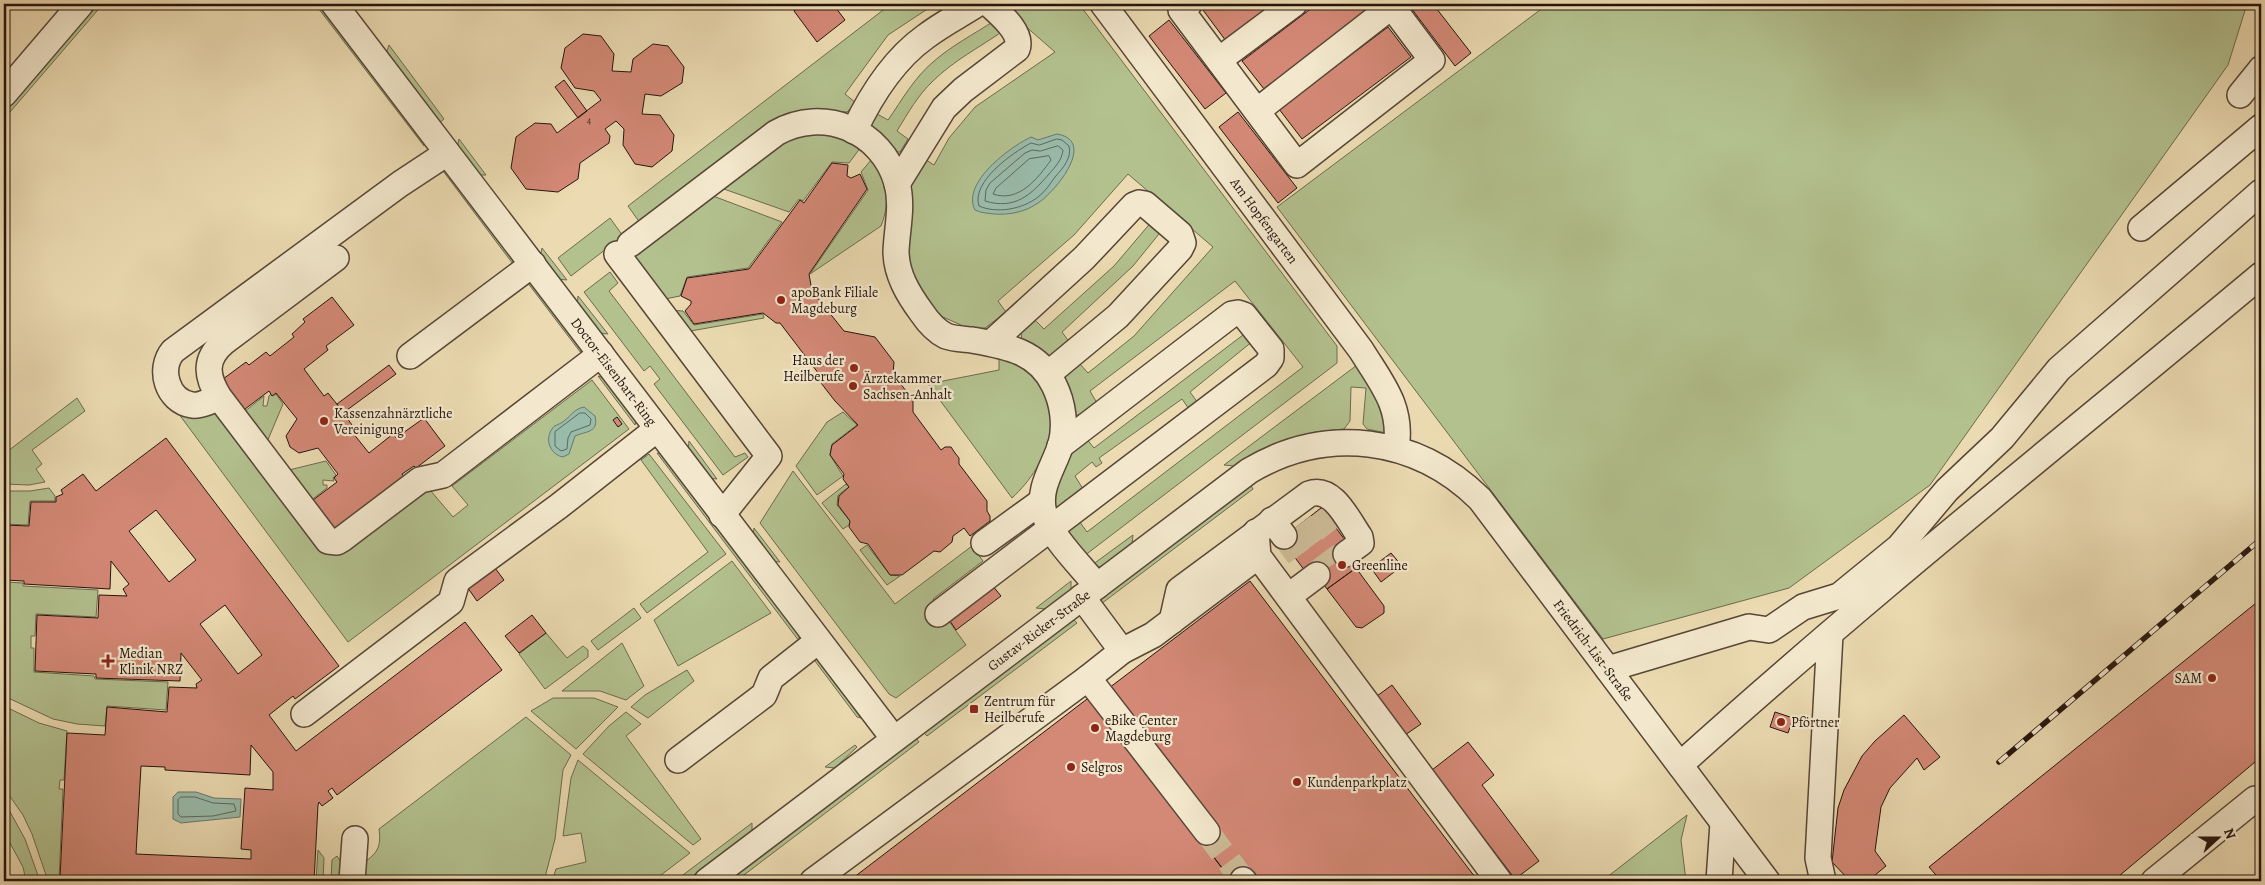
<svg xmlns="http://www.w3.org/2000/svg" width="2265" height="885" viewBox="0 0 2265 885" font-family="Alegreya,serif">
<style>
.green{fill:#b3c18f;stroke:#6c6a4e}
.water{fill:#9ba;stroke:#6b786c}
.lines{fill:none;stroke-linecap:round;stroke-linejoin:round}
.shore{stroke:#5f685c;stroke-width:1}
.building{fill:#d48977;stroke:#25140e;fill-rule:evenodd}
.minor-tunnel{stroke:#cebd99;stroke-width:25;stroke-dasharray:25 12;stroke-linecap:butt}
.minor-casing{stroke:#574637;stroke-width:28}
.minor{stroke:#f3e8cd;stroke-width:25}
.rail-casing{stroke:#25140e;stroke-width:5.5}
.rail{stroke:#f3e8cd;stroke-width:4;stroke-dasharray:11;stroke-linecap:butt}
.poi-dot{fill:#8f2418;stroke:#f3e8cd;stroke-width:2}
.labels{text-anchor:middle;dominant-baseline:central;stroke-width:4.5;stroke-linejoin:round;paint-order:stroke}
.number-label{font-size:11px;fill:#513128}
.street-label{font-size:14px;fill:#25140e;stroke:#f3e8cd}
.poi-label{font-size:14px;fill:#25140e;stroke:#f3e8cd;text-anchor:start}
</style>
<rect width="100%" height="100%" fill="#ecdbb2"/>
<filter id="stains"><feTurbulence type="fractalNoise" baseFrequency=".004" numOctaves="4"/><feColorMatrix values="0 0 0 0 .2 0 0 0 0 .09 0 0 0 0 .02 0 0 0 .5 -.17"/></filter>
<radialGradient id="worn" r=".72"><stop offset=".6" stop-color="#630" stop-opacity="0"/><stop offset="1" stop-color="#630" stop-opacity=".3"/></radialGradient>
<path class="green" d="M95 4H103L4 119V110Z
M315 4H322L424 138V146Z
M891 4H935L888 35 845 94 856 103 847 112 809 110 785 114 640 223 628 206Z
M1000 4H1079L1337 346V363L1084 556 1067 534 1068 528 1079 521 1087 532 1303 367 1235 281 1090 391 1097 403 1080 415H1075L1063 376 1079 363 1088 373 1134 336 1213 247 1128 174 1074 235 998 301 1006 312 985 328 970 329 943 317 928 303 906 263 907 186 923 158 934 165 949 138 975 107 1055 52Z
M1548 4H2247L2228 65 1930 485 1789 588 1603 639 1277 207Z
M994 21 1003 31C980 47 953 61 933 81 918 95 908 113 897 131L908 139 900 152H894L868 127 877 114 888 120C902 100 914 78 933 62 951 46 974 34 994 21Z
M389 45 444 119 439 123 386 54Z
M827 132 861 147 849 163 832 162 803 201 799 199 789 212 721 188 790 137Z
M459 139 486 175H478L457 148Z
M872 159C887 179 891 201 881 226L810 274 868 190 861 172Z
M440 167 446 168 513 256V264Z
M713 196 782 222 748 268 687 277 680 296 660 300 629 258Z
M610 218 623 236 571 276 558 258Z
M1153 220 1163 229 1133 266 1062 332 1070 343 1050 357 1022 340 1021 332 1033 318 1044 329 1114 266Z
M542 248 567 280 557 279 540 258Z
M610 272 618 283 609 291 735 457 745 453 748 457 723 475 654 384 660 379 650 366 644 371 584 292Z
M527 282 534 283 581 345V353Z
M578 296 608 334 598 333 577 306Z
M668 310 683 311 694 325 763 314 764 318 685 332Z
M1247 332 1253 341 1190 392 1198 403 1189 409 1182 399 1099 458 1102 463 1096 467 1092 462 1075 476 1083 489 1055 509 1054 495 1069 451 1085 437 1094 448Z
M999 354C1010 356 1017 363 1025 369 1072 405 1049 464 1012 498L928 384 999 370Z
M1361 362 1396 435 1367 429 1363 424 1366 388 1351 387 1350 421 1344 429 1315 432 1287 439 1259 451 1234 466 1224 465Z
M598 376 606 379 637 418 635 425Z
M592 380 629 429 348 642 164 394 218 408 319 541 418 488 430 490 453 517 468 505 452 486Z
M271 394 273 396 276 394 283 404 267 442 239 416 264 396 263 406H267L269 396Z
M77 398 85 411 32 450 42 464 36 469 45 482 29 485 4 484V454Z
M843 412 857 425 832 444 830 455 843 476 817 495 796 466 827 422Z
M689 441 717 479 708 478 688 451Z
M657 453 663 454 799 634V641Z
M649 454 726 554 647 613 640 604 708 552 641 460Z
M326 461 336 475 333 478 334 481 323 480V485H327V488L305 505 289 470Z
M793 471 895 604 972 546 983 561 933 599 966 645 896 698 889 694 760 523Z
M846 484 849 487 838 495 837 505 850 521 849 525 843 529 822 503Z
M1250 484 1253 489 1101 604V598Z
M49 488 55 496V501H30L28 525 4 524V491H30Z
M754 528 780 562 772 561 753 537Z
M1133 535 1132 545 1100 567 1092 565Z
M867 545 890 575 900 576 887 585 860 550Z
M732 561 771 613 678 666 654 620Z
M1071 581V590L1046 609 1036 608Z
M4 582 23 583V586L98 590 96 617 36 614 35 636H31V648H34V672L94 676 95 679 168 682 166 710 107 706 105 726 77 724 53 719 4 696Z
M634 608 641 618 598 650 591 641Z
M1073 619 1077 623 927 736 923 732Z
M546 633 567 658 583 646 588 650V657L545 689 519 654Z
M622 643 644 686 626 700 600 691H562Z
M812 657 820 660 861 718 857 717Z
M687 670 694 681 648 718 631 707 645 695Z
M553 698H594L618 707 576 749 531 711Z
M4 706 39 723 67 731 64 780H60L59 789H63L59 881H48L32 834 23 815 4 788Z
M626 712 641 724 626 736 701 839 693 845 583 754 609 726Z
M526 717 571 755 563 770 555 839 544 881H361L366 861C379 852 381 844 379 829Z
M916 738 919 742 736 881H727Z
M855 745 857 747 835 768 825 767Z
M578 760 690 853 653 881H552L556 869 586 862 581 833 563 836 571 778Z
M4 801 25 839 40 881H26L23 867 4 832Z
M1687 815 1681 840 1686 881H1602Z
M752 823V832L686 881H675Z
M318 850 324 858 323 881H316Z
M337 856 341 862V881H331L332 860Z"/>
<path class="water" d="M1057 134C1098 141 1054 193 1038 203 1025 212 1010 215 994 214 987 213 981 213 975 210 961 183 1010 147 1031 137L1038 140Z
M584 407 595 416C599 433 586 431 575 436L569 454 563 457C551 455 544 440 552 429 554 425 558 425 561 423 570 418 573 409 584 407Z
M178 792H196L214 798 241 799 240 817 181 823 173 819V797Z"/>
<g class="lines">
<path class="shore" d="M1057 139 1062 140 1069 146C1072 158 1063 168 1055 177 1050 184 1045 192 1038 197 1023 209 997 214 979 206 971 182 1012 153 1031 143L1039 145Z
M1058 146 1063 150C1062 160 1055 167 1049 174 1031 195 1015 210 985 201L986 190 990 183 1025 153 1032 150 1040 151Z
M1049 156 1051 160C1038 178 1019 203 993 194L996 188 1029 159Z
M580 413H585L591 419 590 425 571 432 568 438 567 449 561 451 555 446V432Z
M181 797H195L213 803 234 804 236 811 213 816 181 817 178 814V800Z"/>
</g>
<path class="building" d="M804 4H833L845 20 817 42 794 11Z
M1211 4H1276L1226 41 1203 10Z
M1317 4H1371L1373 6 1264 89 1242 61Z
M1408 4H1433L1471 53 1455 66Z
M1169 20 1226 93 1205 109 1149 36Z
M1388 27 1411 57 1302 139 1279 109Z
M583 34 601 36 614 54 612 71 631 72 633 59 653 44 668 46 684 67 682 83 661 96 645 94 642 114 660 115 674 135 672 151 652 167 635 164 623 145 624 129 616 121 605 129 610 136 609 143 580 163 578 179 558 192 526 189 511 168 516 137 535 123 551 124 557 133 601 100 594 91 575 88 561 68 565 48Z
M564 80 587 111 578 118 555 87Z
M1238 112 1297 188 1278 203 1219 127Z
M832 163 848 165 847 176 851 178 860 174 867 189 809 274 812 291 844 331 875 337 894 362 893 374 913 400V412L941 450 945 447H951L955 453 959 458V464L987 501V511L990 516V521L970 536 964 528 953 536 952 542 940 552 934 551 902 575H890L868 544 860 542 849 527 850 521 838 505 839 496 849 487 843 479 844 474 830 455 832 445 858 425 835 401 821 383 822 378 780 323H776L763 313 694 324 685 311 691 304V301L681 296 687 278 749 269 800 200 804 203Z
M332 297 354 325 326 346 328 350 304 369 324 396 328 393 340 408 352 425 348 427 369 453 393 434 396 438 424 418 445 446 416 468 414 466 402 474 404 477 331 533 309 503 337 482 334 478 338 474 318 448 299 453 290 447 286 436 297 419 276 393 272 396 269 391 241 412 219 382 246 362 249 365 266 352 270 356 294 337 292 334 305 322 303 319Z
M389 365 396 374 343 413 337 404Z
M617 417 622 424 618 427 613 420Z
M166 438 339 666 295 699 293 696 269 715 296 751 465 622 502 670 337 795 332 788 328 791 333 798 322 806 319 802 318 805 314 881 60 879 67 733 105 735 107 707 167 712 169 687 197 688 196 684 202 680 181 653 180 681 96 678V674L35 671 37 615 98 618 99 595 127 596 123 589 129 584 111 561 110 589 24 584V581L4 580V525L29 526 31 502H56V497L63 494 61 490 83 474 96 491ZM156 510 196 560 169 582 129 531ZM225 605 262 655 238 674 200 624ZM251 745 273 772V790L245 788 241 849 251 850V859L136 854 141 766 165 767V770L250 775Z
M1321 508 1348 544 1342 549 1356 568 1327 589 1314 571 1308 575 1281 539Z
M1391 553 1402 566 1381 582 1371 568Z
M492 564 504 580 477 601 465 584Z
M1356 568 1384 606V613L1362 628 1356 627 1327 589Z
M1250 581 1478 881H1258L1252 873 1232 881 1199 838 1109 688Z
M992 585 1001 596 956 630 948 618Z
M2261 599V757L2113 881H1941L1929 867Z
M532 615 546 633 519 653 505 636Z
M1392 685 1421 724 1405 735 1377 696Z
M1091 696 1232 881H849Z
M1775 712 1793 718 1788 733 1770 727Z
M1904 715 1940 757 1924 770 1917 758 1890 788 1881 807 1875 851 1886 866 1868 881H1850L1832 862 1838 808 1844 790 1862 756 1875 741Z
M1468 742 1494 775 1482 785 1539 861 1515 879 1432 770Z"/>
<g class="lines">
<path class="minor-tunnel" d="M1317 512 1344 547
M1301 523 1332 565
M1284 536 1311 573
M1207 832 1243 880"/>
<defs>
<g id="minor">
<path id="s1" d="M334 4 894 739"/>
<path id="s2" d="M1103 4 1361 350C1382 384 1403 407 1396 449"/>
<path d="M1189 4 1181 10 1297 165 1432 60 1390 4"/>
<path d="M1219 60 1294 4"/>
<path d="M4 94 81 4"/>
<path d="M2240 95 2261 69"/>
<path d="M1257 111 1392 6"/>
<path d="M854 131C871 95 893 60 925 37 942 24 960 15 977 4"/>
<path d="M897 184 944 108 963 90 1017 49C1023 33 1000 14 989 4"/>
<path d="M2141 228 2261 127"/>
<path d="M630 244 776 133C823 106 882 130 897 183 903 206 897 228 896 251 896 274 908 294 922 313 928 322 936 331 946 336 954 339 964 339 972 340 1006 346 1038 351 1054 385 1063 403 1066 425 1061 444 1054 467 1037 488 1044 513 1051 537 1081 566 1097 586"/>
<path d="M617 254 769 456 722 515"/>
<path d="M336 258 224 342C204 359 206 376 219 397L328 541 337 542 342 539 420 480 443 475 601 354"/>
<path d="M991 343 1084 258 1134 205 1139 203 1145 204 1180 234 1183 243 1180 249 1118 316 1048 374"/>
<path d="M410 356 533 264"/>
<path d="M211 401C205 403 198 406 192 405 167 401 158 369 173 351L400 184 447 153"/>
<path d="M1272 520 1284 536"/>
<path d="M1256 532 1258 556 1499 881"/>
<path d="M984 543 1042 501"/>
<path d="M1289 596 1317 575"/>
<path d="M1082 597 1122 651"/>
<path d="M938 614 1266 365 1271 358V349L1244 315 1238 313 1232 314 1060 446"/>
<path d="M1172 621 1179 590 1309 494C1333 485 1348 520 1360 537L1361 543 1346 554"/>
<path d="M1608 669 1749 627 1769 630 1803 607 1839 596 1899 547 1947 490 2002 438 2059 369 2261 192"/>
<path d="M1088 678 1207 832"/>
<path d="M304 714 451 602 457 581 559 506 657 429"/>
<path d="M678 760 764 695 771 678 818 641"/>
<path d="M1680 765C1868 595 2067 437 2261 275"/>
<path d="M1243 880 1244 881"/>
<path d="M352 881 355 839"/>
<path id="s3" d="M707 881 1249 471C1326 425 1416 436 1480 499L1767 881"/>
<path d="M813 881 1088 678 1122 651 1153 635 1258 556"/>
<path d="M1719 881 1723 823"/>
<path d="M1823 881 1818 858 1830 634"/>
<path d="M2154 881 2255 799"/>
</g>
</defs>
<use href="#minor" class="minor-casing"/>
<use href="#minor" class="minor"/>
<defs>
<path id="rail" d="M1999 762 2261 539"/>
</defs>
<use href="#rail" class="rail-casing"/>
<use href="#rail" class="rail"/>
</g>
<g class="poi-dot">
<circle cx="781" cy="300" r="5"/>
<circle cx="854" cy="368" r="5"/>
<circle cx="853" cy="386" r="5"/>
<circle cx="324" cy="421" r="5"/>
<circle cx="1342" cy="565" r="5"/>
<path d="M105.5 653.5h5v5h5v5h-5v5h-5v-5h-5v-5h5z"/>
<circle cx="2212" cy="678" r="5"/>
<rect x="969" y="704" width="10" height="10" rx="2.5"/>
<circle cx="1781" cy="722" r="5"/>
<circle cx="1095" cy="728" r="5"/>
<circle cx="1071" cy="767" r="5"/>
<circle cx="1297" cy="782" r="5"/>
</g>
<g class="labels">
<g class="number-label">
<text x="589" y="120">4</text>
</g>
<g class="street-label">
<text stroke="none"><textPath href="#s2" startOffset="270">Am Hopfengarten</textPath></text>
<text stroke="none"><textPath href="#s1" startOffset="462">Doctor-Eisenbart-Ring</textPath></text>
<text stroke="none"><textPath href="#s3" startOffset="416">Gustav-Ricker-Straße</textPath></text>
<text stroke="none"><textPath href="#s3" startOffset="1120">Friedrich-List-Straße</textPath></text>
</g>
<g class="poi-label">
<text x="791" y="292">apoBank Filiale<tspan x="791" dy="16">Magdeburg</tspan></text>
<text x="844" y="360" text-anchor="end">Haus der<tspan x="844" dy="16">Heilberufe</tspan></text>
<text x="863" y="378">Ärztekammer<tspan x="863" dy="16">Sachsen-Anhalt</tspan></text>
<text x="334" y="413">Kassenzahnärztliche<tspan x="334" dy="16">Vereinigung</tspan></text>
<text x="1352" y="565">Greenline</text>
<text x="119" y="653">Median<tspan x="119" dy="16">Klinik NRZ</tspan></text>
<text x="2202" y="678" text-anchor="end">SAM</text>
<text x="984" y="701">Zentrum für<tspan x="984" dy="16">Heilberufe</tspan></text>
<text x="1105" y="720">eBike Center<tspan x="1105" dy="16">Magdeburg</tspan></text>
<text x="1791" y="722">Pförtner</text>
<text x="1081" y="767">Selgros</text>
<text x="1307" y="782">Kundenparkplatz</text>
</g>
</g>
<rect width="2265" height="885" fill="none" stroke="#ecdbb2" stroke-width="20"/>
<rect x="5" y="5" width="2255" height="875" fill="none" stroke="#25140e" stroke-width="2.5"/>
<rect x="10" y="10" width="2245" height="865" fill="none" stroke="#25140e"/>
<g transform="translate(2218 838) rotate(69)" stroke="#f3e8cd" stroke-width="4" paint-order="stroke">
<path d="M0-4L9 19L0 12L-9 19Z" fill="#25140e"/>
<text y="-8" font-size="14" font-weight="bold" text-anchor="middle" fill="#25140e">N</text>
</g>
<rect width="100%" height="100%" filter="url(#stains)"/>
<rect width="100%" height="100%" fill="url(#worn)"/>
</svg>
